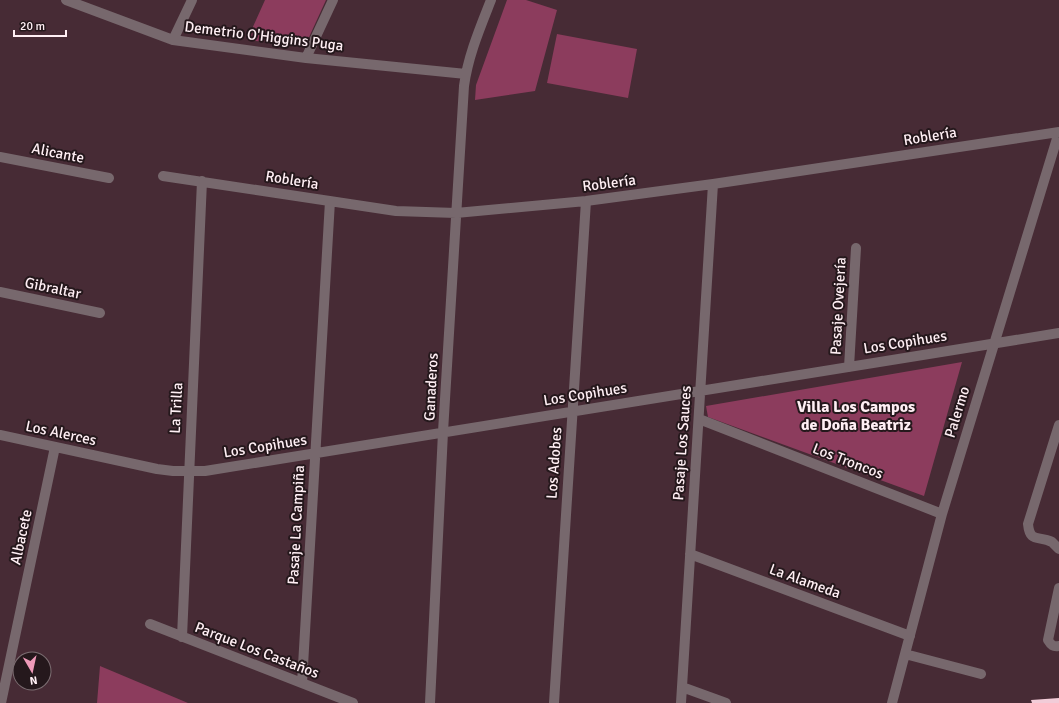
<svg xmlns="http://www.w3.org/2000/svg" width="1059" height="703" viewBox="0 0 1059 703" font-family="Signika,sans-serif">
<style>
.green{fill:#8c3c5d}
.building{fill:#f2ccd8}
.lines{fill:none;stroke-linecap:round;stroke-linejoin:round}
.minor{stroke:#77686d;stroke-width:10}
.labels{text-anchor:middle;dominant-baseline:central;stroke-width:4;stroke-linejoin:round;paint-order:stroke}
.street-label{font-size:15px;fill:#ffeff4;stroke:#25181c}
.neighbourhood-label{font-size:16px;font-weight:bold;fill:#ffeff4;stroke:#25181c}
</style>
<rect width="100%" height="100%" fill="#472b35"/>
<path class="green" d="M265 0H326L305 46 247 40Z
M507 0H526L557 10 535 91 475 100 476 85Z
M557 34 637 49 628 98 547 83Z
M962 362 924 496 708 417 706 406Z
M100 666 188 703H97Z"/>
<path class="building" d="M1059 698V703H1032L1031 700Z"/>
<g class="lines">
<path class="minor" d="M66 0 173 40 306 58 466 74
M173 40 192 0
M306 58 333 0
M0 157 109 178
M163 176 396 211 456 213 586 201 713 184 1059 132 942 514 892 703
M0 292 100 313
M849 367 856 248
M699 419 942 514
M1059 425 1028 524C1030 544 1039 535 1052 542 1054 544 1057 547 1059 549
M0 435 157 469 173 471H205L1059 333
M690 554 910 636
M1059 588 1048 640C1051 645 1053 647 1059 646
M150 624 353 703
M182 637 202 181
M905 654 981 674
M302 683 330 201
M682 687 726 703
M1 703 55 447
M430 703 443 432 464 86C468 56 480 28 491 0
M554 703 586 201
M681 703 713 184"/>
</g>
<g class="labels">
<g class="street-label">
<text transform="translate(264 36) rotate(7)">Demetrio O'Higgins Puga</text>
<text transform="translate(930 136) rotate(-9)">Roblería</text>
<text transform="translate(58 153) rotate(11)">Alicante</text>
<text transform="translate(292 180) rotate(9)">Roblería</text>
<text transform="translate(609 183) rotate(-7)">Roblería</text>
<text transform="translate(53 288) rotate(12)">Gibraltar</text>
<text transform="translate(838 306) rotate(-87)">Pasaje Ovejería</text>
<text transform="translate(905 342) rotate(-9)">Los Copihues</text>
<text transform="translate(431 387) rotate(-87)">Ganaderos</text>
<text transform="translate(585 394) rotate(-9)">Los Copihues</text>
<text transform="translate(176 408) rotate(-87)">La Trilla</text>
<text transform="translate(957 412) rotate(-73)">Palermo</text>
<text transform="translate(61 433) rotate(12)">Los Alerces</text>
<text transform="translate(682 443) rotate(-86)">Pasaje Los Sauces</text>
<text transform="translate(265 446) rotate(-9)">Los Copihues</text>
<text transform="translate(848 461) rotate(21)">Los Troncos</text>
<text transform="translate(554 463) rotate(-86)">Los Adobes</text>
<text transform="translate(296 525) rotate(-87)">Pasaje La Campiña</text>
<text transform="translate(21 537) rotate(-78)">Albacete</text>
<text transform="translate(805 581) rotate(20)">La Alameda</text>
<text transform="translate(257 650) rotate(21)">Parque Los Castaños</text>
</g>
<g class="neighbourhood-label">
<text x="856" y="407">Villa Los Campos<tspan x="856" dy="18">de Doña Beatriz</tspan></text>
</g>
</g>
<g transform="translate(32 671) rotate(171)"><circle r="19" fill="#25181c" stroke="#7c6e72"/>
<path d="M0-3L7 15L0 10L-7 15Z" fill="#ef9ab9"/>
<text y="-6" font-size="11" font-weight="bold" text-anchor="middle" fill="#ffeff4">N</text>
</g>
<path d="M14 30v6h52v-6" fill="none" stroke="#ffeff4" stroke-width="2"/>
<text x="20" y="30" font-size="12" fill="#ffeff4" stroke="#25181c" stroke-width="3" paint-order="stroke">20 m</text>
</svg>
